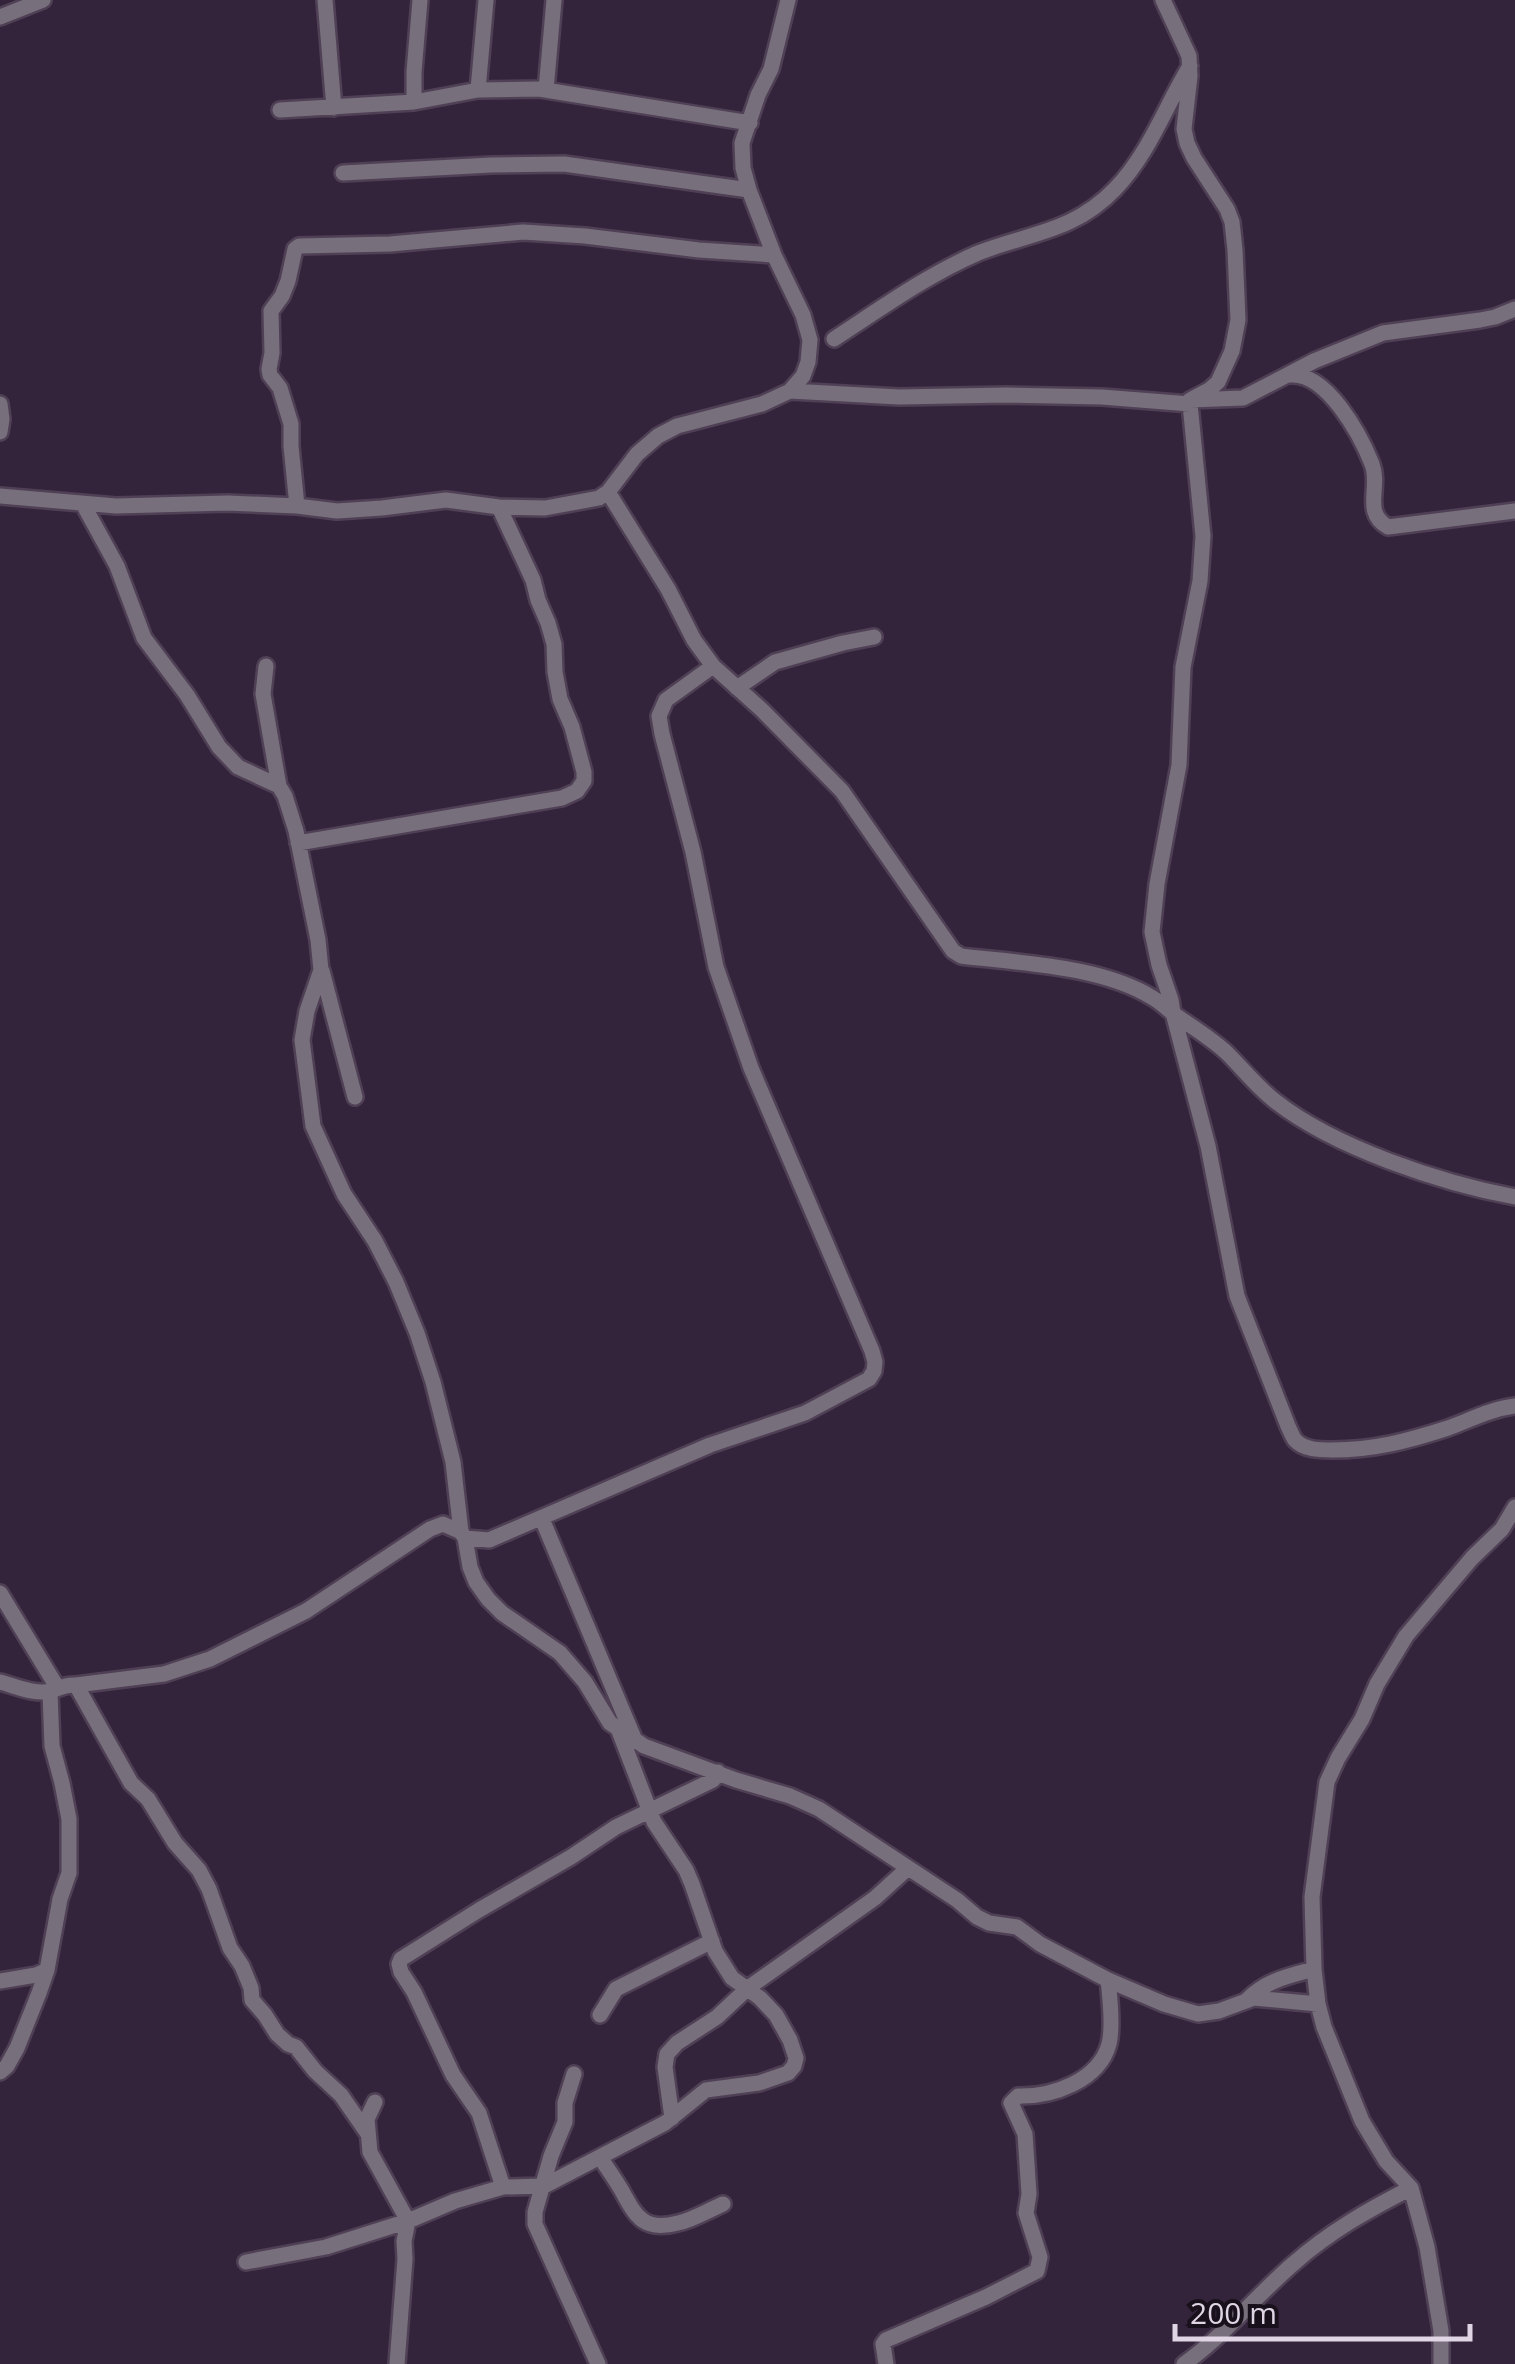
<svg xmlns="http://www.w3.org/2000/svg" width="1515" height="2364" viewBox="0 0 1515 2364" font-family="'Open Sans',sans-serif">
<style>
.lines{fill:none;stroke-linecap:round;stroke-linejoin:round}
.minor-casing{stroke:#4f4056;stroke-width:20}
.minor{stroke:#776f7b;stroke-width:15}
</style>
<rect width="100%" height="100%" fill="#34243b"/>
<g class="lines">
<defs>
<path id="minor" d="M325 0 334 108
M420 0 414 72V102L478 90 539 89 750 123
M1163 0 1189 56 1190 76 1184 129 1187 143 1194 158 1227 209 1232 222 1235 250 1238 320 1232 351 1218 382 1209 390 1192 399
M0 17 43 0
M478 90 486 0
M546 90 554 0
M280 110 414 102
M343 173 491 165 564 164 749 190
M834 339C880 309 927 275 978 253 1029 233 1074 232 1115 189 1149 154 1165 107 1190 66
M1291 375C1327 373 1360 434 1372 464 1381 488 1362 512 1388 527L1515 511
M790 391 899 397 1006 395 1102 397 1190 404V400L1243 398 1314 361 1383 333 1480 320 1495 317 1515 309
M0 404 2 419 0 432
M1190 404 1203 536 1200 581 1183 667 1179 765 1157 884 1152 932 1159 965 1171 1000 1173 1013 1208 1146 1237 1296 1288 1426C1290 1430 1292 1436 1295 1440 1304 1450 1320 1450 1332 1450 1374 1450 1408 1441 1448 1428 1470 1420 1491 1409 1515 1406
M608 492 668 589 694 640 713 666 762 710 842 791 953 951 961 956C1020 963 1102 966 1153 998 1162 1003 1169 1011 1178 1017 1194 1028 1212 1039 1227 1053 1243 1069 1257 1087 1275 1101 1335 1148 1441 1183 1515 1197
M0 496 116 506 228 503 297 506 337 511 382 508 446 500 499 507 545 508 599 498 608 492 637 454 658 436 677 426 762 404 790 391 803 376 808 362 810 340 803 315 774 255 749 190 743 168 742 143 758 95 771 69 788 0
M83 504 117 566 144 638 187 695 219 747 238 767 279 786 285 796 296 831 318 940 321 970 307 1011 302 1040 313 1126 344 1194 375 1241 396 1282 417 1333 433 1382 453 1462 461 1532 465 1538 470 1567 476 1582 488 1599 502 1613 560 1653 585 1682 610 1723 644 1746 736 1780 790 1796 819 1809 957 1900 977 1917 989 1923 1017 1927 1040 1944 1108 1980 1164 2004 1198 2014 1219 2011 1254 1998 1318 2004
M297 506 291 446V424L280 388 270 375 269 369 272 353 271 311 282 296 288 281 295 249 299 246 390 244 523 232 585 236 699 250 774 255
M266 666 263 694 279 786
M737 688 775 662 843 643 874 637
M298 843 562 798 577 791 584 781V772L572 727 560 699 555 672 554 644 548 623 538 600 533 580 499 507
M322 971 355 1097
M542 1519 634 1738
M465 1538 489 1540 710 1445 805 1413 869 1379 874 1371 875 1362 872 1351 751 1068 716 967 693 852 662 734 659 716 666 700 713 666
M0 1593 57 1687
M0 1682C15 1686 35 1695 51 1691 61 1688 64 1684 76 1685L164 1674 210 1659 306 1611 430 1529 443 1524 461 1532
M76 1685 131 1783 148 1799 175 1843 199 1870 209 1889 230 1948 242 1966 251 1988 252 2000 265 2015 277 2034 288 2044 296 2047 315 2071 341 2095 368 2134
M0 1981 36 1975 47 1970
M1247 2000C1266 1980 1289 1976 1314 1969
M600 2015 616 1989 712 1941
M0 2072 7 2066 17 2048 39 1993 47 1970 60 1899 69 1873V1819L62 1783 52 1746 50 1692
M574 2074 565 2103V2122L551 2156 535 2212V2224L598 2364
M672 2118 665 2067 667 2054 677 2043 717 2017 748 1988 875 1898 908 1868
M600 2157C607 2168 615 2179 622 2191 636 2217 644 2232 678 2223 693 2220 709 2210 723 2204
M503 2187 479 2113 453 2075 414 1992 401 1972 399 1964 401 1959 479 1910 571 1857 616 1827 713 1780 718 1772
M246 2262 326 2247 408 2221 370 2152 367 2119 375 2102
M397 2364 405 2259 404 2241 408 2221 455 2201 503 2187 544 2186 665 2123 706 2090 759 2083 788 2073 794 2066 796 2058 790 2040 776 2015 760 1998 732 1978 715 1951 692 1884 686 1870 654 1822 619 1731
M886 2364 883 2344 886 2340 986 2297 1037 2271 1040 2257 1026 2213 1029 2194 1025 2134 1011 2103 1018 2096C1052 2097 1099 2081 1109 2044 1113 2028 1110 1997 1108 1980
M1184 2364C1225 2335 1256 2296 1293 2264 1329 2232 1368 2210 1411 2188
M1441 2364V2331L1427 2247 1411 2188 1386 2161 1362 2121 1324 2027 1318 2004 1314 1969 1312 1897 1327 1782 1338 1758 1362 1719 1377 1684 1406 1636 1472 1558 1502 1529 1515 1507"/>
</defs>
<use href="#minor" class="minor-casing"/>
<use href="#minor" class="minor"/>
</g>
<path d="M1175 2324v15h295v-15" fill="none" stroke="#dfd5e4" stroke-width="5"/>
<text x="1190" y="2324" font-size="30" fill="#dfd5e4" stroke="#18101b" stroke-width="8" paint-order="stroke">200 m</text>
</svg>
